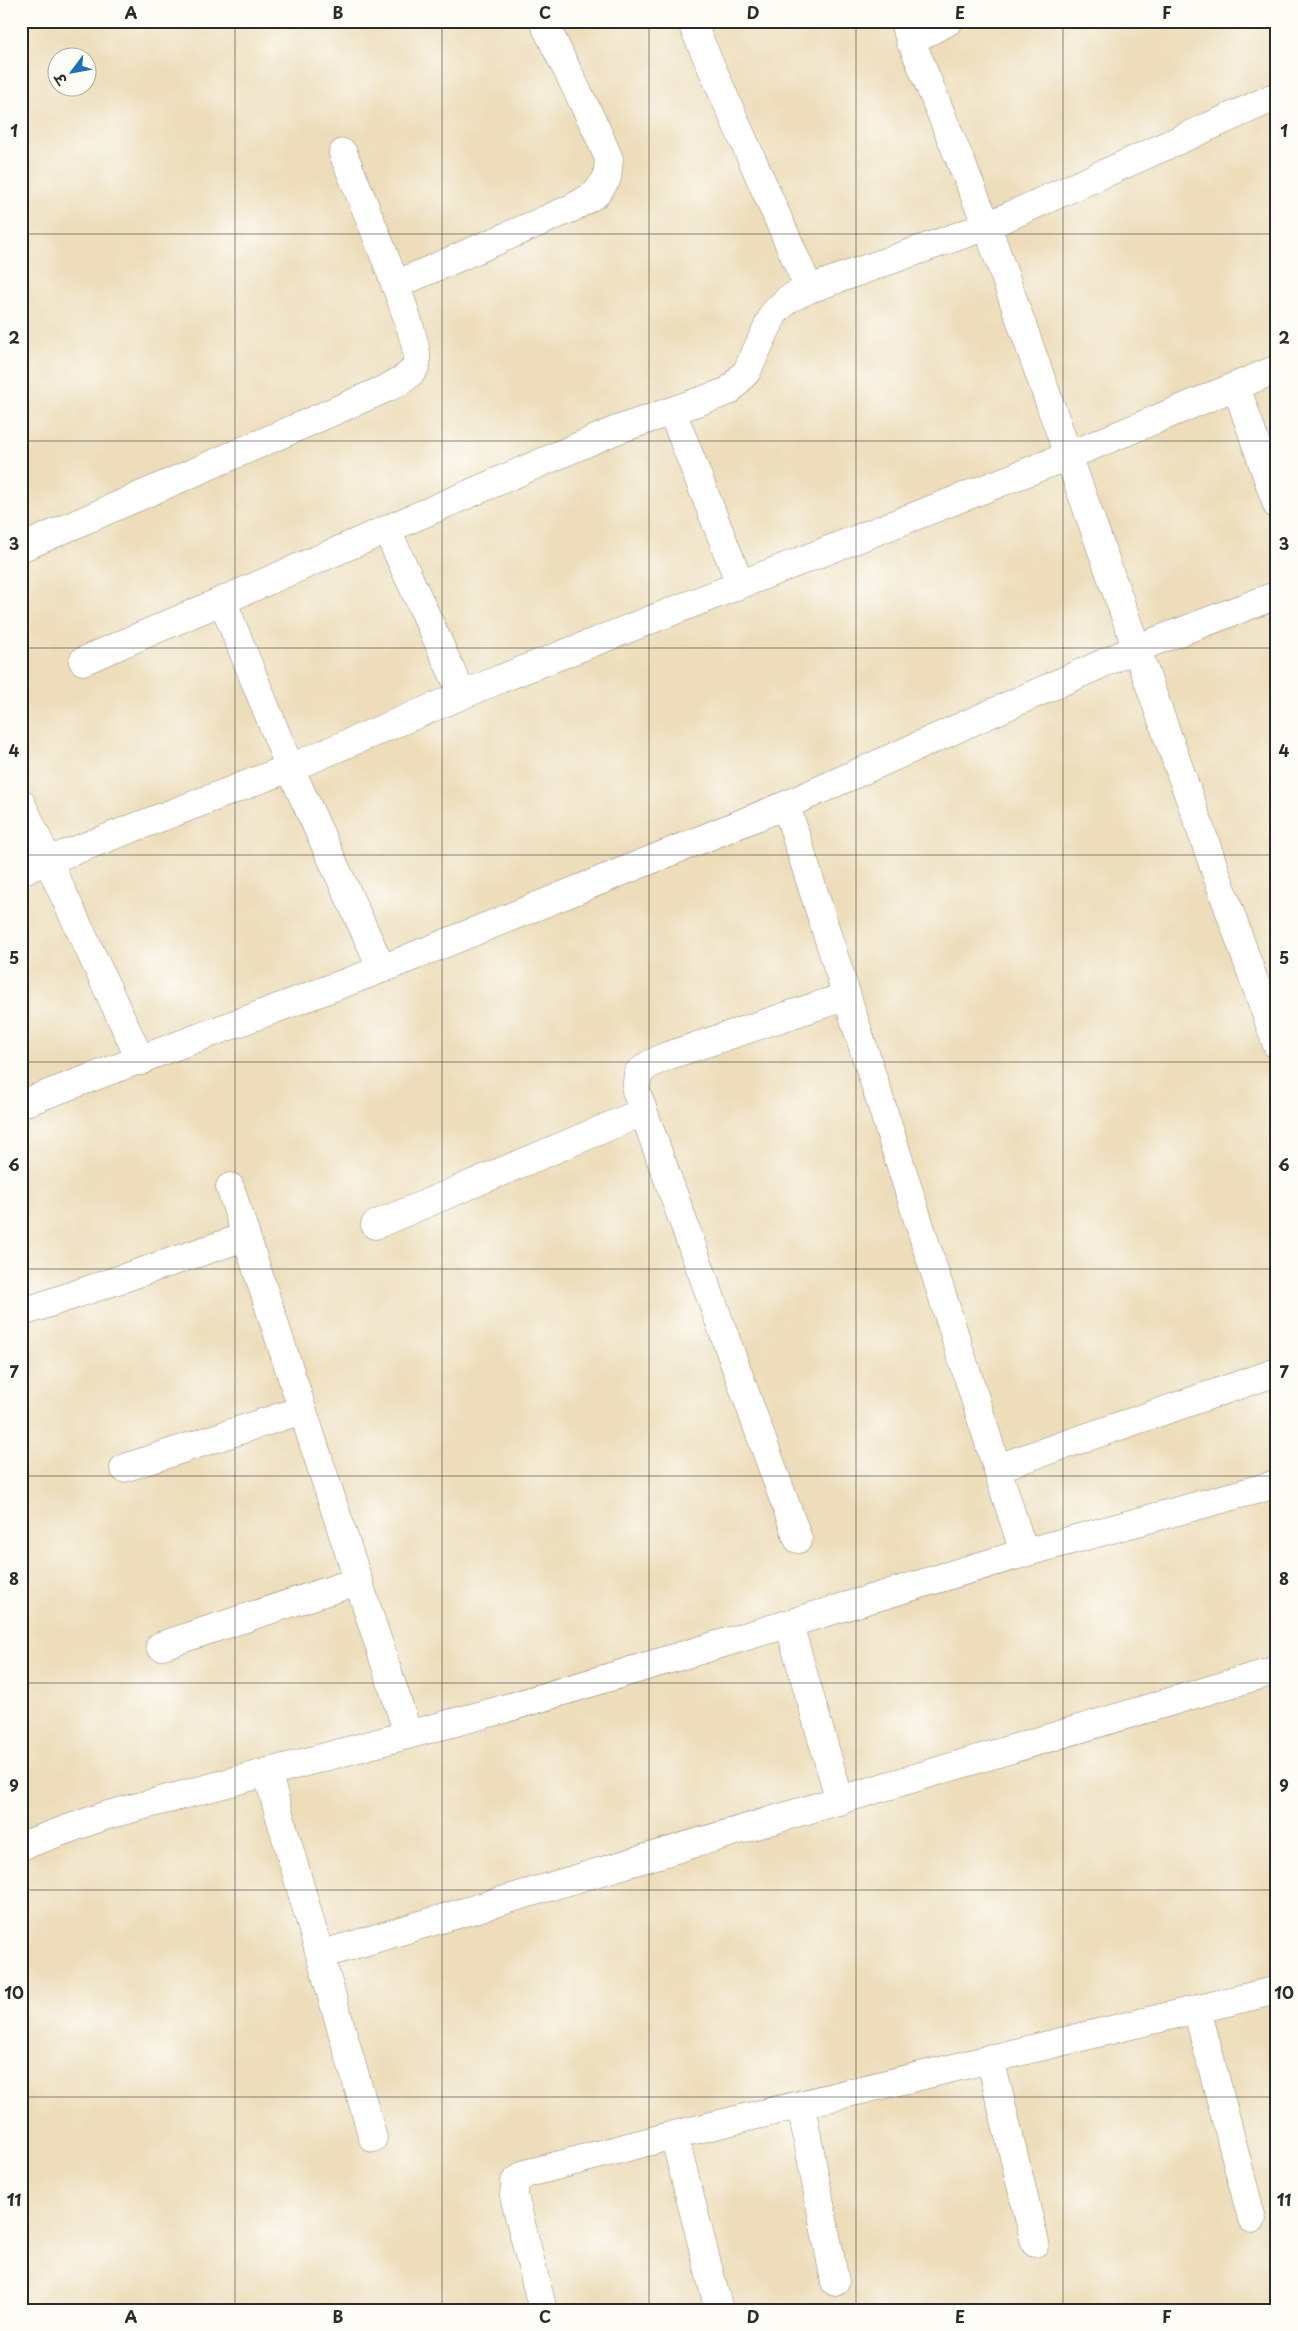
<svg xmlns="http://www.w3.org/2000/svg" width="1298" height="2331" viewBox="0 0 1298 2331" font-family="'Playpen Sans','Playpen Sans Deva',sans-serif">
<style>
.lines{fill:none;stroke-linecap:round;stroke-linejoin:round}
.minor-casing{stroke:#8c8472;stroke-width:29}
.minor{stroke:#fff;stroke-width:28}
.grid{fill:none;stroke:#2b2b2b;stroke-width:1;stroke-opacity:0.55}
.neatline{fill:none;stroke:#2b2b2b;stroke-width:2}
.grid-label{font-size:16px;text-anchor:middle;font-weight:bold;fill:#2b2b2b}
</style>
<rect width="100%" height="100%" fill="#fdfcf7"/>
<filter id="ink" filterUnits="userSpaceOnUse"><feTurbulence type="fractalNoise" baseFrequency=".02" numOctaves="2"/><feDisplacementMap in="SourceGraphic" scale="10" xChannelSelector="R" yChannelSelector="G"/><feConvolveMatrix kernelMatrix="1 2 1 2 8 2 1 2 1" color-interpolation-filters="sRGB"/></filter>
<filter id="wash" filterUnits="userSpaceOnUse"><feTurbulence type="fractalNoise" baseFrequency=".0096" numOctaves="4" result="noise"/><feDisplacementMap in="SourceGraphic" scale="20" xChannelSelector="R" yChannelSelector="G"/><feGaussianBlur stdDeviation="1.12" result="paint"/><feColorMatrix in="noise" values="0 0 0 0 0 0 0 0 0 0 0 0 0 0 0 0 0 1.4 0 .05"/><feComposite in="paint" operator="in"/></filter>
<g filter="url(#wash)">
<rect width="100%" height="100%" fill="#edddba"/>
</g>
<g filter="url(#ink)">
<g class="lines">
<defs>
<path id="minor" d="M691 21 809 289
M903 21 987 226 1277 1045
M910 41 949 21
M395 285 572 208 596 194 607 178 609 159 597 131 543 21
M1236 386 1277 505
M672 411 740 584
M387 530 462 694
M21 548 387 388C396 383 412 376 416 365 424 343 355 184 343 153
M223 602 290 768 382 969
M83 661 614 431 729 391 747 371 774 313 788 299 809 289 987 226 1277 96
M21 803 141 1061
M786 805 1024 1553
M21 871 290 768 500 679 1068 456 1277 369
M21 1104 382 969 786 805 1135 649 1277 595
M230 1187 408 1734
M375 1225 643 1112
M26 1311 245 1237
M124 1468 302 1410
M997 1468 1277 1372
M798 1539 636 1091 638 1073 650 1064 667 1056 847 996
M789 1624 840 1801
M160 1646 358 1581
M267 1772 373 2138
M21 1846 104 1816 497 1711 1024 1553 1277 1484
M320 1955 1277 1670
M1197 2009 1252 2219
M990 2058 1035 2243
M801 2105 835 2282
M674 2135 719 2310
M543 2310 514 2196 515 2182 525 2174 674 2135 1277 1990"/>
</defs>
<use href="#minor" class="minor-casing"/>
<use href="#minor" class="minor"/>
</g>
</g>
<path class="grid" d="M235 21V2310M442 21V2310M649 21V2310M856 21V2310M1063 21V2310M21 234H1277M21 441H1277M21 648H1277M21 855H1277M21 1062H1277M21 1269H1277M21 1476H1277M21 1683H1277M21 1890H1277M21 2097H1277"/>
<rect width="1298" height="2331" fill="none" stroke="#fdfcf7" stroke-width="55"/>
<g transform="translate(72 72) rotate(238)"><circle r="24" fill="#fdfcf7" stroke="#a9a8a5"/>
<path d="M0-4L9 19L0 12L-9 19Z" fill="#1f6fb2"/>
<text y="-8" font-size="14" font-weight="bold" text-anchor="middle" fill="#2b2b2b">उ</text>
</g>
<rect x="28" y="28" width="1242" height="2276" class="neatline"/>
<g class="grid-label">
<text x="131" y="19">A</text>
<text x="338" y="19">B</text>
<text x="545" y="19">C</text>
<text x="753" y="19">D</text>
<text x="960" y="19">E</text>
<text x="1167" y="19">F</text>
<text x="14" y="137">1</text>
<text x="1284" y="137">1</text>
<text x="14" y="344">2</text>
<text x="1284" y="344">2</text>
<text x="14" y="550">3</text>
<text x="1284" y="550">3</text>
<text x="14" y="757">4</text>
<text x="1284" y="757">4</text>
<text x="14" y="964">5</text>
<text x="1284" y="964">5</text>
<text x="14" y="1171">6</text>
<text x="1284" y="1171">6</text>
<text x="14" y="1378">7</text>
<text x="1284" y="1378">7</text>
<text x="14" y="1585">8</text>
<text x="1284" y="1585">8</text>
<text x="14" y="1792">9</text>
<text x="1284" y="1792">9</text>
<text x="14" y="1999">10</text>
<text x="1284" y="1999">10</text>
<text x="14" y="2206">11</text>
<text x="1284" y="2206">11</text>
<text x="131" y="2323">A</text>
<text x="338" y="2323">B</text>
<text x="545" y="2323">C</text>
<text x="753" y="2323">D</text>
<text x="960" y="2323">E</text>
<text x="1167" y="2323">F</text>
</g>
</svg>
